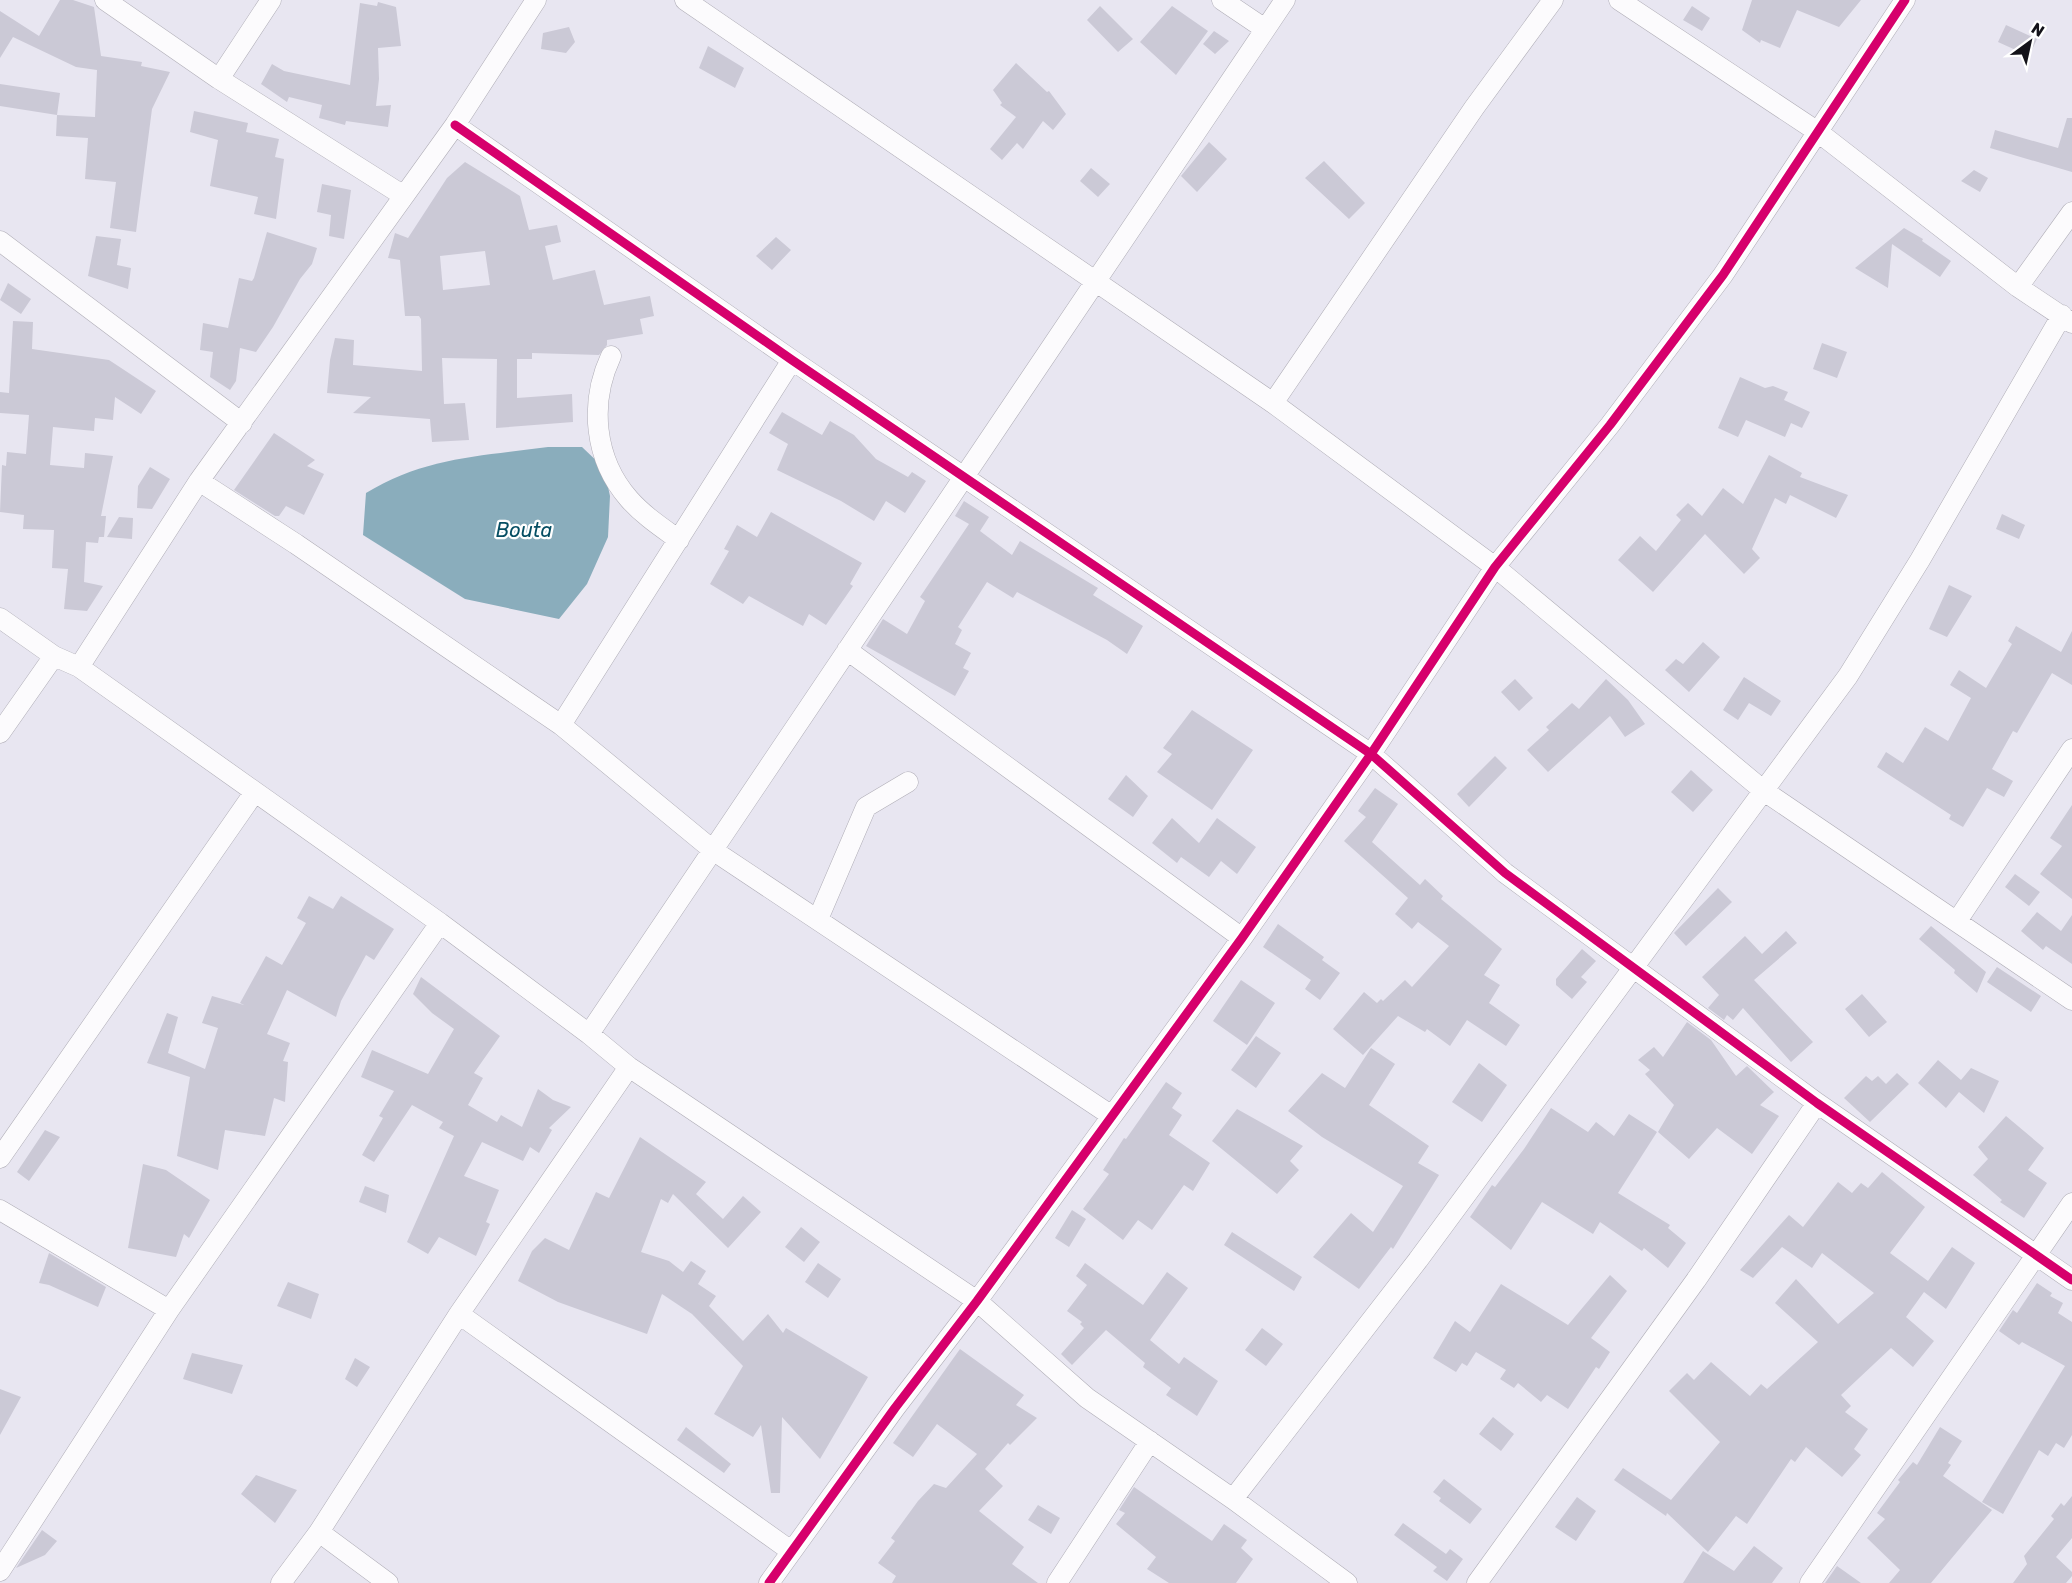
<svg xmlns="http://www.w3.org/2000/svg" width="2072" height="1583" viewBox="0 0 2072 1583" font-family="Rubik,sans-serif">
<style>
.water{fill:#8aadbc}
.building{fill:#cbc9d6;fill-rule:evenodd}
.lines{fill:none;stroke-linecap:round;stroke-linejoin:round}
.minor-casing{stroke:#afadb6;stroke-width:21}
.minor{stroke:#fcfbfd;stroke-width:20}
.cycleway-casing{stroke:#fff;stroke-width:13}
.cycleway{stroke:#d6006c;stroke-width:9}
.labels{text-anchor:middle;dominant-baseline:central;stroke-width:4.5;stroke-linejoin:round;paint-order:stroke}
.water-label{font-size:20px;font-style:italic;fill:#054e63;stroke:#fff}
</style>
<rect width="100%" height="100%" fill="#e8e6f1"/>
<path class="water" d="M548 447H582L604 468 610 496 608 537 587 584 559 619 465 599 363 535 366 493C425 457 482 456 548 447Z"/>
<path class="building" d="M60 0H73L94 7 101 56 142 62 141 66 170 72 152 109 136 232 110 228 116 182 85 179 88 138 56 136 57 115 95 117 97 70 76 67 13 37 0 58V11L39 36Z
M1752 0H1861L1839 27 1797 10 1780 48 1761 40 1760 43 1742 30Z
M378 2 396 7 401 46 378 48 379 79 376 106 391 105 388 127 346 121 345 125 319 118 322 105 289 97 287 102 261 84 272 64 284 71 350 85 360 3 377 6Z
M1100 6 1133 39 1118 52 1087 20Z
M1172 6 1208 31 1176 75 1140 42Z
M1692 6 1710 18 1702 31 1683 20Z
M2006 25 2037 39 2029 56 1998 42Z
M569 27 575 42 566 53 541 49 543 33Z
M1214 31 1229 41 1215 54 1203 44Z
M708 46 744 68 735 88 699 68Z
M1016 63 1047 92 1049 91 1066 114 1053 130 1043 121 1023 149 1017 143 1002 160 990 149 1016 117 1000 105 1002 103 993 90Z
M0 84 60 93 57 115 0 106Z
M194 111 248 123 246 132 279 139 275 157 284 159 276 219 254 214 258 197 210 186 218 140 190 132Z
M2067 118H2072V172L1990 148 1995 130 2058 148Z
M1209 142 1227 159 1197 192 1181 176Z
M1324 161 1365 203 1349 219 1305 178Z
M465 162 520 196 529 230 557 225 561 242 545 246 553 280 595 270 604 305 650 296 654 316 640 319 643 334 607 340V345L599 355 532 353V359H517V398L572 394 573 422 496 428 497 359 442 358 444 404 465 403 469 440 432 442 430 419 353 413 371 397 327 393 330 360 335 338 354 340 353 365 422 371 421 319 419 316H405L400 260 388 258 395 233 408 238 447 178ZM485 251 490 285 443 290 440 256Z
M1091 168 1110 184 1098 197 1080 181Z
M1974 170 1988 178 1980 192 1961 181Z
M322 184 351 190 344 239 329 236 331 215 317 212Z
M1904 228 1923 239 1922 241 1951 261 1940 277 1892 244 1888 288 1855 268Z
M267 232 317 248 312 264 300 279 273 327 256 352 240 348 236 381 230 390 210 377 213 352 200 350 203 323 228 328 239 278 252 281 254 278Z
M96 236 121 239 117 265 131 268 128 289 88 276Z
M776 237 791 250 772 270 756 256Z
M8 283 31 299 21 314 0 300Z
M13 321 33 322 32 349 109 360 156 391 141 414 115 397 113 420 95 418 94 431 53 427 50 465 84 468 85 453 113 456 101 516H106L104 537H99L98 543 86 542 84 582 103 586 87 611 64 609 68 569 52 568 54 530 23 529 24 515 0 512 2 465 6 466 7 452 26 454 29 415 0 413V392L9 393Z
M1822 343 1847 352 1837 378 1813 369Z
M1740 377 1765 388 1773 386 1788 392 1784 400 1810 412 1802 428 1791 423 1785 437 1746 420 1738 437 1718 428Z
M782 412 822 435 830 421 854 435 876 459 908 477 912 472 926 481 905 513 886 501 874 521 841 501 777 470 788 444 769 433Z
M274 433 315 460 307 466 324 474 304 515 286 506 279 516H275L234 490Z
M1769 455 1802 473 1800 477 1848 495 1836 518 1790 495 1786 504 1775 498 1752 549 1760 558 1744 574 1705 534 1653 592 1618 560 1640 536 1656 551 1681 520 1676 515 1688 503 1702 516 1723 488 1743 504Z
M150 467 170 479 152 509 137 508 138 486Z
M964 501 989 517 980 531 1012 555 1020 541 1098 588 1093 595 1143 626 1127 654 1107 640 1017 592 1013 598 987 582 958 627 962 630 955 644 971 653 963 668 969 671 955 696 866 646 883 619 907 634 925 601 920 597 969 524 955 516Z
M771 512 862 563 850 584 853 586 826 625 809 614 803 626 749 596 743 604 710 584 729 551 724 549 737 525 757 537Z
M2002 514 2025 525 2019 539 1996 529Z
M119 517 133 518 132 539 107 537Z
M1949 585 1972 596 1947 637 1929 629Z
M2016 626 2061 652 2072 631V685L2052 673 2017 733 2013 731 1992 769 2013 781 2004 797 1987 788 1963 827 1949 819 1951 815 1877 767 1886 752 1903 763 1925 727 1948 741 1971 698 1950 685 1959 670 1986 688 2012 644 2008 641Z
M1703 642 1720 657 1689 692 1665 670 1676 659 1683 664Z
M1744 677 1781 701 1771 716 1749 703 1738 720 1723 710Z
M1515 679 1533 698 1519 711 1501 692Z
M1606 679 1628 700 1645 724 1625 737 1610 716 1548 772 1527 750 1549 730 1546 727 1572 703 1579 709Z
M1192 710 1253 750 1212 810 1157 772 1172 754 1163 748Z
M1495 756 1507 768 1469 807 1457 794Z
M1691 770 1713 790 1693 812 1671 792Z
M1126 775 1148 796 1133 817 1108 799Z
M1375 788 1398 804 1372 842 1420 885 1425 879 1443 896 1441 899 1502 949 1484 975 1500 985 1489 1003 1520 1025 1506 1046 1467 1020 1450 1046 1427 1029 1425 1032 1398 1016 1363 1055 1333 1029 1364 992 1377 1003 1381 999 1383 1001 1405 980 1412 987 1449 946 1418 922 1412 929 1395 914 1408 898 1344 841 1366 817 1358 811Z
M2072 805V899L2040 874 2062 846 2050 838Z
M1172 818 1199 843 1217 818 1256 847 1237 874 1221 861 1209 877 1181 857 1177 863 1152 843Z
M2015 874 2040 892 2029 906 2005 887Z
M1718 888 1732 902 1686 946 1674 933Z
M309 896 333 909 341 896 394 929 374 960 366 955 341 1001 336 1017 287 990 267 1034 290 1043 283 1061 288 1062 285 1102 274 1098 265 1136 225 1130 218 1170 177 1156 190 1077 147 1063 167 1013 178 1017 168 1053 205 1069 218 1028 202 1023 212 996 244 1005 240 1003 266 956 282 965 306 923 297 918Z
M2037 912 2061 931 2072 915V964L2046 946 2043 950 2021 931Z
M1278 924 1324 957 1322 960 1340 973 1320 1000 1305 989 1311 980 1263 947Z
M1931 926 1986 972 1977 993 1954 973 1955 970 1919 939Z
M1786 931 1797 943 1754 980 1813 1042 1791 1062 1743 1008 1733 1020 1727 1015 1724 1020 1708 1008 1719 995 1702 977 1745 936 1762 954Z
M1582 949 1596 961 1581 977 1587 982 1572 999 1556 985V979Z
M1997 967 2041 996 2031 1012 1987 982Z
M421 977 500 1036 474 1073 483 1078 468 1105 497 1122 501 1115 522 1127 538 1089 553 1100 571 1107 549 1128 552 1130 539 1153 530 1147 523 1161 482 1142 464 1176 499 1190 486 1222 490 1224 476 1256 439 1237 428 1254 407 1242 454 1136 439 1128 443 1122 412 1105 374 1162 362 1155 383 1118 379 1116 394 1091 361 1077 372 1050 428 1074 454 1029 432 1013 413 994Z
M1241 980 1275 1003 1247 1045 1213 1021Z
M1862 994 1887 1022 1869 1037 1845 1009Z
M1687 1022 1711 1040 1736 1076 1747 1066 1774 1092 1760 1105 1779 1116 1752 1154 1717 1128 1689 1159 1658 1132 1674 1105 1645 1074 1650 1070 1638 1060 1654 1047 1663 1057Z
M1256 1036 1281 1053 1256 1088 1231 1070Z
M1371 1048 1395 1064 1369 1105 1429 1146 1418 1163 1439 1175 1393 1249 1391 1247 1359 1289 1313 1257 1351 1213 1373 1232 1403 1186 1322 1137 1288 1111 1322 1073 1345 1088Z
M1938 1060 1961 1080 1971 1068 1999 1081 1984 1113 1959 1092 1946 1108 1918 1083Z
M1479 1063 1507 1085 1482 1122 1452 1102Z
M1897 1073 1909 1084 1870 1122 1844 1098 1866 1076 1872 1081 1878 1076 1886 1084Z
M1166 1082 1182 1093 1172 1108 1182 1115 1169 1135 1210 1163 1193 1191 1184 1185 1152 1230 1138 1220 1123 1240 1083 1209 1109 1174 1103 1170 1124 1138 1126 1139Z
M1551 1108 1588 1132 1596 1122 1614 1136 1629 1114 1657 1132 1618 1193 1670 1225 1668 1228 1686 1243 1668 1268 1644 1248 1642 1251 1600 1222 1593 1234 1542 1202 1511 1250 1470 1217 1492 1185 1495 1187 1524 1149Z
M1237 1109 1303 1146 1290 1161 1299 1170 1277 1194 1212 1141Z
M2006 1116 2044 1148 2028 1170 2047 1183 2024 1218 2000 1202 2002 1200 1973 1175 1988 1159 1978 1147Z
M45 1130 60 1137 29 1181 17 1172Z
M640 1137 706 1182 696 1194 723 1219 743 1196 761 1212 728 1248 673 1194 668 1203 661 1199 641 1252 669 1261 683 1272 691 1261 706 1271 698 1284 716 1296 709 1306 743 1341 768 1314 783 1333 786 1328 868 1377 820 1459 782 1417 780 1493H771L761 1425 753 1437 714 1414 743 1366 692 1314 662 1294 647 1334 558 1302 518 1281 532 1251 545 1238 569 1250 596 1192 609 1198Z
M143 1164 166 1170 210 1200 189 1238 184 1234 176 1257 128 1248Z
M1882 1172 1925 1207 1890 1253 1928 1281 1952 1247 1975 1263 1946 1309 1924 1292 1906 1317 1934 1341 1913 1367 1891 1348 1841 1395 1851 1406 1845 1412 1868 1429 1854 1449 1861 1455 1842 1477 1806 1447 1795 1462 1791 1459 1747 1524 1736 1516 1708 1552 1667 1513 1666 1516 1614 1480 1623 1468 1671 1500 1720 1442 1669 1391 1687 1373 1694 1380 1711 1362 1750 1396 1761 1384 1767 1389 1818 1342 1775 1303 1796 1279 1838 1324 1874 1293 1822 1253 1812 1268 1782 1247 1753 1278 1740 1270 1789 1215 1803 1227 1838 1182 1852 1193 1861 1183 1868 1188Z
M365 1186 389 1195 386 1213 359 1202Z
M1072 1210 1086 1219 1069 1247 1055 1238Z
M801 1227 820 1242 804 1262 785 1247Z
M1232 1232 1302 1277 1294 1291 1224 1245Z
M49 1253 106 1287 98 1307 49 1285 39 1283Z
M818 1263 841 1279 828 1298 805 1282Z
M1085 1263 1143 1305 1167 1272 1188 1288 1150 1340 1179 1364 1184 1357 1218 1381 1197 1416 1166 1395 1171 1388 1143 1367 1145 1363 1106 1330 1072 1365 1061 1354 1084 1328 1080 1324 1082 1322 1067 1311 1087 1285 1076 1276Z
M1610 1275 1627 1291 1591 1338 1610 1352 1599 1369 1596 1367 1568 1409 1547 1395 1541 1402 1518 1383 1514 1388 1500 1379 1506 1370 1476 1352 1467 1366 1462 1363 1456 1372 1433 1358 1455 1321 1470 1332 1501 1284 1568 1325Z
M288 1282 319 1294 311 1319 277 1306Z
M2037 1283 2052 1293 2050 1296 2063 1303 2058 1313 2072 1322V1435L2064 1448 2056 1443 2048 1456 2039 1450 2003 1514 1982 1502 2065 1366 2022 1342 2019 1345 1999 1331 2013 1310 2017 1313Z
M1262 1328 1283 1344 1266 1366 1245 1350Z
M960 1349 1024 1395 1016 1405 1037 1418 1010 1445 1008 1443 985 1469 1003 1486 979 1511 1024 1547 1012 1564 1038 1583H892L896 1576 878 1563 895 1541 891 1538 918 1501 934 1484 946 1488 977 1454 937 1424 913 1457 893 1443Z
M192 1353 243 1365 232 1394 183 1379Z
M355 1358 370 1367 357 1387 345 1379Z
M0 1389 21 1397 0 1435Z
M1493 1417 1514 1434 1501 1451 1479 1434Z
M686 1427 731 1464 724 1473 677 1440Z
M1940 1427 1962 1441 1948 1463 1951 1465 1943 1476 1992 1510 1931 1583H1889L1900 1570 1867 1538 1885 1519 1877 1513 1900 1482 1898 1480 1913 1462 1917 1465Z
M256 1475 297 1490 275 1523 241 1494Z
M1444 1479 1482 1509 1470 1524 1439 1501 1441 1498 1433 1492Z
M1134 1487 1212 1541 1224 1524 1247 1540 1241 1548 1253 1559 1236 1583H1169L1147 1569 1156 1557 1116 1524 1125 1513 1119 1510Z
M2072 1496V1538L2056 1557 2072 1572V1576L2066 1583H2013L2027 1564 2024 1556 2054 1519 2051 1516 2061 1503 2064 1506Z
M1577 1497 1596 1511 1576 1541 1555 1527Z
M1038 1505 1060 1518 1051 1534 1028 1520Z
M1403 1523 1446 1554 1450 1549 1463 1559 1447 1581 1433 1571 1437 1567 1394 1535Z
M42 1530 57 1541 45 1555 16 1568Z
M1754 1546 1783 1568 1772 1583H1683L1703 1551 1734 1571Z
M1837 1566 1861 1583H1825Z"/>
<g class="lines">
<defs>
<path id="minor" d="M105 0 219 79 404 196
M685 0 1273 403 1495 567 1764 791 2072 1000
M1222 0 1265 29
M1619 0 1818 132 2018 287 2072 323
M219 79 271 0
M455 125 792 360 1371 754 1505 873 1817 1103 2072 1280
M0 241 242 423
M2018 287 2072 212
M611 356C589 403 594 459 629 499 643 515 661 527 679 540
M1273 403 1474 108 1553 0
M199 481 296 544 561 725 714 851 1112 1116
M0 618 54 656 79 667 440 923 589 1034 629 1067 977 1301 1087 1398 1233 1499 1347 1583
M847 650 1242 938
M79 667 199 481 455 125 536 0
M561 725 792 360
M0 733 54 656
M818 919 866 807 908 782
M1957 921 2072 749
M589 1034 1285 0
M0 1158 254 793
M0 1210 169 1310
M459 1314 791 1551
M1233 1499 1418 1260 1848 676 1920 560 2062 315
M319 1532 388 1583
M0 1571 169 1310 440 923
M281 1583 319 1532 459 1314 629 1067
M769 1583 895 1408 977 1301 1242 938 1371 754 1495 567 1610 425 1723 275 1905 0
M1057 1583 1150 1441
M1477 1583 1696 1280 1817 1103
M1810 1583 2072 1203"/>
</defs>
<use href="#minor" class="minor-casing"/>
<use href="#minor" class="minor"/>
<defs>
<path id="cycleway" d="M455 125 792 360 1371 754 1505 873 1817 1103 2072 1280
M769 1583 895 1408 977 1301 1242 938 1371 754 1495 567 1610 425 1723 275 1905 0"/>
</defs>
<use href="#cycleway" class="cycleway-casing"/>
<use href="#cycleway" class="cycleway"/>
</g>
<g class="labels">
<g class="water-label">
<text x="524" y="530">Bouta</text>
</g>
</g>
<g transform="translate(2030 42) rotate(33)" stroke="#ffffff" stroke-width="4.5" paint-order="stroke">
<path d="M0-4.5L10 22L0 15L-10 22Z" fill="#131219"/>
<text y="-9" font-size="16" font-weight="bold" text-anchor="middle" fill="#131219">N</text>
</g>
</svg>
